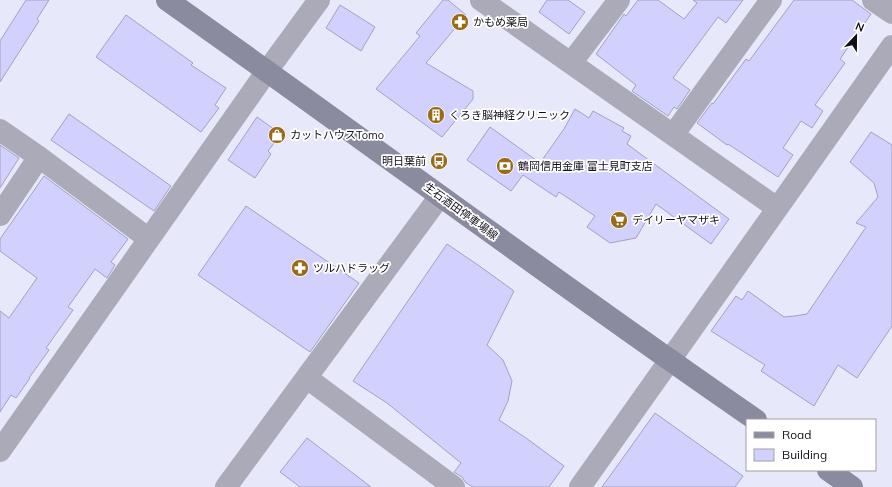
<svg xmlns="http://www.w3.org/2000/svg" width="892" height="487" viewBox="0 0 892 487" font-family="Mulish,'Noto Sans JP',sans-serif">
<style>
.building{fill:#d2d1fd;stroke:#a3a1c0}
.lines{fill:none;stroke-linecap:round;stroke-linejoin:round}
.minor{stroke:#aaaab8;stroke-width:22}
.secondary{stroke:#8b8b9f;stroke-width:22}
.labels{text-anchor:middle;dominant-baseline:central;stroke-width:3.5;stroke-linejoin:round;paint-order:stroke}
.poi-label{font-size:11px;fill:#100f1a;stroke:#fff;text-anchor:start}
.street-label{font-size:11px;fill:#100f1a;stroke:#fff}
</style>
<rect width="100%" height="100%" fill="#e8e8fb"/>
<path class="building" d="M26 0H49L37 19 39 21 0 82V41Z
M443 0H448L466 15 426 63 473 91V99L442 137 376 89 420 36 416 33Z
M547 0H568L585 12 569 34 539 12Z
M638 0H658L684 19 697 3 693 0H743L726 23 718 17 673 78 690 90 677 109 674 107 668 116 632 91 636 85 596 54 624 14 626 16Z
M794 0H852L871 14 840 59 845 63 815 105 823 111 812 128 801 121 783 148 793 155 778 177 728 144 727 145 697 123 712 103 713 104 746 59 749 61Z
M340 5 375 27 361 51 326 28Z
M126 15 193 63 191 65 226 88 215 105 219 108 201 132 96 57Z
M575 109 589 118 593 111 624 128 622 131 631 136 627 144 729 219 711 244 656 204 636 238 610 243 587 227 595 216 559 192 556 197 523 175 511 191 467 160 490 127 540 163 564 129Z
M69 114 171 186 154 211 51 140Z
M257 117 281 134 268 151 271 154 255 178 228 160Z
M871 132 892 145V326L857 378 838 365 814 406 761 371 765 365 711 331 736 296 742 300 748 291 784 317 794 316 807 314 866 227 856 223 878 197 874 183 850 162Z
M0 145 19 158 0 188Z
M44 176 128 239 111 262 115 265 107 278 95 269 68 307 73 310 46 348 49 350 29 378H30L16 398 11 395 0 412V311L9 318 37 278 0 251V239Z
M246 206 359 283 310 352 198 275Z
M447 244 478 265 514 291 487 345 503 360 512 381 508 401 499 420 526 438 564 466 549 487H473L466 483 462 477 454 472 461 463 387 403 353 381Z
M655 413 743 476 735 487H602Z
M307 438 371 487H300L280 472Z"/>
<g class="lines">
<path class="minor" d="M481 0 777 208
M873 0 892 13
M571 63 619 0
M0 130 39 157 149 239
M673 135 771 0
M0 215 39 157
M307 378 454 487
M0 451 267 71 319 0
M226 487 440 196
M580 487C685 340 788 193 892 46"/>
<path class="secondary" d="M167 0C364 139 557 283 756 420
M828 470 852 487"/>
</g>
<defs>
<symbol id="pharmacy-disc" viewBox="-11 -11 22 22"><circle r="9.5" fill="#986b19" stroke="#fff"/><path d="M-2-6h4v4h4v4h-4v4h-4v-4h-4v-4h4Z" fill="#fff"/></symbol>
<symbol id="building-disc" viewBox="-11 -11 22 22"><circle r="9.5" fill="#986b19" stroke="#fff"/><path d="M-4-6H4V6H1V3H-1V6H-4ZM-2.5-4.3h1.7v1.8h-1.7ZM.8-4.3h1.7v1.8H.8ZM-2.5-1h1.7V.8h-1.7ZM.8-1h1.7V.8H.8Z" fill="#fff"/></symbol>
<symbol id="shop-disc" viewBox="-11 -11 22 22"><circle r="9.5" fill="#986b19" stroke="#fff"/><path d="M-5-2.5h2.3a2.7 3.5 0 0 1 5.4 0H5L5.5 6h-11ZM-1.5-2.5h3a1.5 2.3 0 0 0-3 0Z" fill="#fff"/></symbol>
<symbol id="bus-disc" viewBox="-11 -11 22 22"><circle r="9.5" fill="#986b19" stroke="#fff"/><path d="M-5-6H5V4H4V6H2V4H-2V6H-4V4H-5ZM-3.5-4V0h7V-4ZM-3.5 1.2v1.5H-2V1.2ZM2 1.2v1.5H3.5V1.2Z" fill="#fff"/></symbol>
<symbol id="bank-disc" viewBox="-11 -11 22 22"><circle r="9.5" fill="#986b19" stroke="#fff"/><path d="M-6-4H6V4H-6ZM0-2.3a2.3 2.3 0 1 0 0 4.6a2.3 2.3 0 1 0 0-4.6Z" fill="#fff"/></symbol>
<symbol id="supermarket-disc" viewBox="-11 -11 22 22"><circle r="9.5" fill="#986b19" stroke="#fff"/><path d="M-6-5.5h2.5l.6 2H6L4.5 2H-2.5L-4.4-4H-6ZM-1.5 3.2a1.3 1.3 0 1 0 .1 0ZM3 3.2a1.3 1.3 0 1 0 .1 0Z" fill="#fff"/></symbol>
</defs>
<g fill-rule="evenodd">
<use href="#pharmacy-disc" x="450" y="12" width="20" height="20"/>
<use href="#building-disc" x="426" y="105" width="20" height="20"/>
<use href="#shop-disc" x="267" y="125" width="20" height="20"/>
<use href="#bus-disc" x="429" y="151" width="20" height="20"/>
<use href="#bank-disc" x="495" y="156" width="20" height="20"/>
<use href="#supermarket-disc" x="609" y="210" width="20" height="20"/>
<use href="#pharmacy-disc" x="290" y="258" width="20" height="20"/>
</g>
<g class="labels">
<g class="poi-label">
<text x="473" y="22">かもめ薬局</text>
<text x="449" y="115">くろき脳神経クリニック</text>
<text x="290" y="135">カットハウスTomo</text>
<text x="426" y="161" text-anchor="end">明日葉前</text>
<text x="518" y="166">鶴岡信用金庫 富士見町支店</text>
<text x="632" y="220">デイリーヤマザキ</text>
<text x="313" y="268">ツルハドラッグ</text>
</g>
<g class="street-label">
<text transform="translate(461 211) rotate(36)">生石酒田停車場線</text>
</g>
</g>
<rect x="746" y="419" width="130" height="52" fill="#ffffff" stroke="#9f9fa3"/>
<rect x="754" y="432" width="20" height="6" fill="#8b8b9f" stroke="#9f9fa3"/>
<text x="782" y="439" font-size="12" fill="#100f1a">Road</text>
<rect x="754" y="449" width="20" height="12" fill="#d2d1fd" stroke="#9f9fa3"/>
<text x="782" y="459" font-size="12" fill="#100f1a">Building</text>
<g transform="translate(856 36) rotate(22)" stroke="#ffffff" stroke-width="3" paint-order="stroke">
<path d="M0-3L7 15L0 10L-7 15Z" fill="#100f1a"/>
<text y="-6" font-size="11" font-weight="bold" text-anchor="middle" fill="#100f1a">N</text>
</g>
</svg>
